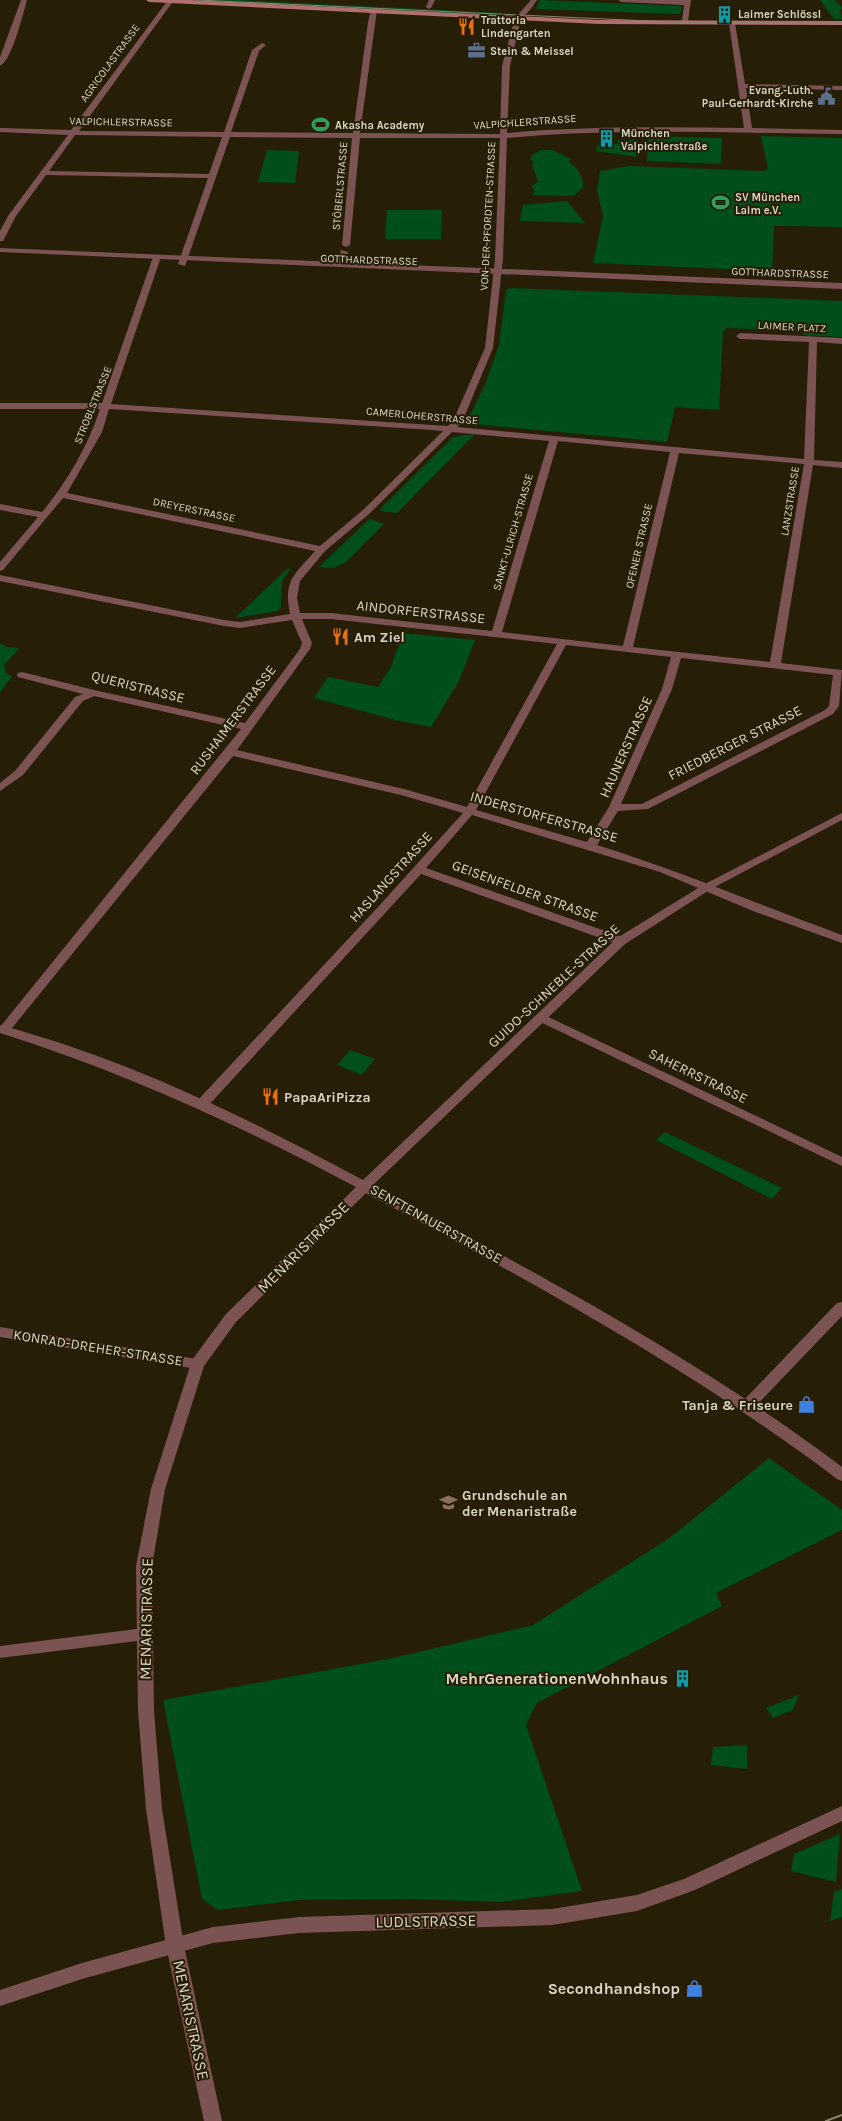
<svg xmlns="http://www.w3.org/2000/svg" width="842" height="2121" viewBox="0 0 842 2121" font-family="Karla,sans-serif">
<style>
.green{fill:#004e1c}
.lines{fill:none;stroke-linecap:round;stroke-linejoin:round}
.minor{fill:#7b5352;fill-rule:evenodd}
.tertiary{fill:#7b5352;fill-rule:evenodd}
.secondary{fill:#ae6f6f;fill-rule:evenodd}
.tram-far1{stroke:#8b8372;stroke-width:1}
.tram{stroke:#8b8372;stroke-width:2}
.labels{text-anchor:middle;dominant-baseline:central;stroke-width:4;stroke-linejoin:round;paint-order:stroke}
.far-poi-label{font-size:11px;font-weight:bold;fill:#dbd5c8;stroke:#271e07;text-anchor:start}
.far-street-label{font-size:11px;fill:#dbd5c8;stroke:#271e07}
.street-label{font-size:14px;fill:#dbd5c8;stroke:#271e07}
.poi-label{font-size:14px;font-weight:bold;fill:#dbd5c8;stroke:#271e07;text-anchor:start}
.near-street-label{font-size:16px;fill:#dbd5c8;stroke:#271e07}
.near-poi-label{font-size:16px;font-weight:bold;fill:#dbd5c8;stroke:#271e07;text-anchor:end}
</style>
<rect width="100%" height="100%" fill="#271e07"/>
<path class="green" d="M189 0H239L501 13 500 16Z
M540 0 682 6 680 14 536 9Z
M820 0H834L842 7 840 11 842 19H834Z
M648 136 722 138 721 164 647 161Z
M761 136 842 138V227L774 226 772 271 593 263 603 216 597 190 600 171 629 166 762 171 768 169Z
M618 140H637V157L596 151 598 144H618Z
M267 150 299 151 295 183 258 182Z
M540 150H552L571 159 569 162C579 170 583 175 583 188L573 196 532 195 535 192 532 186 538 182 532 165 534 162 530 160 531 156Z
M567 201 585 223 520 221 523 205Z
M387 210H442L441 239H385Z
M510 288 842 301V337L803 335 802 321V331L727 328 723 332 719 410 675 407 667 442 472 424 469 417 485 385 499 345 506 290Z
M475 434 397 513 381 511 380 509 453 437Z
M371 519 384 524 345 563 332 568 319 567 368 520Z
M288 568 290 569 282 582 281 606 278 611 235 618Z
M403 633 475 640 459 681 431 727 399 721 314 698 328 677 378 687 391 667Z
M0 643 7 647 18 648V650L4 665 6 673 12 676 0 693Z
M350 1050 375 1059 362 1075 337 1065Z
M665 1132 782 1188 772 1199 656 1140Z
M769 1458 842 1510V1530L716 1593 722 1606 537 1703 526 1725 582 1891 501 1902 409 1899 299 1900 218 1910 202 1899 163 1700 393 1658 533 1625 668 1539Z
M799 1695 793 1710 773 1718 766 1708Z
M747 1745V1769L711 1765 713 1747Z
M840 1834 836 1882 791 1871 794 1854Z
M842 1889V1917L830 1921 834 1892Z"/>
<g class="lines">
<path class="minor" d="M21 0H27C23 14 12 60 0 66V57Z
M168 0H174L79 131 224 132 252 50 262 43 266 45 259 51 231 132 353 133 368 22 371 10 374 8 377 10 360 133 500 134 502 66 515 18 531 0H537L530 10 521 19 510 66 507 133C586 126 665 127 744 128L729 23 732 21 735 23 745 84 842 86V90L746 88 752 128 842 130V134C730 133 618 128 507 138L503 259 493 348 462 422 457 427 804 459 809 342 740 339 736 336 740 333 842 338V344L817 342 814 460 842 462V468L813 465 781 663 842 670 839 706 833 714 648 809 618 811 597 845C680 871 760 905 842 935V943L753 911 660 872 472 815 426 868 625 938 627 941 625 944H617L421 874 207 1107H197L196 1104 197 1101 378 907 463 813 401 795 233 756 8 1033H0V1027L241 729 94 696 83 701 23 775 0 791V783L15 771 75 697 83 694 18 677 17 675 18 673 22 672 94 690 245 723 300 649 302 643 292 620 240 628 224 626 0 581V575L224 620 240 622 290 614C283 580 295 574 315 551L63 498 3 570 0 571V562L38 517 0 510V504L42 512C67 482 88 446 100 409H0V403H102L153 257 157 255 161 257 111 404 448 426 453 421 485 348 495 259 500 138H360L350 245 346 247 342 245 352 138 230 137 185 266 178 264 208 178 46 175 16 216 3 241H0V231L8 216 68 135 0 132V128L71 130ZM75 135H79L222 137 209 174 49 171ZM109 409 432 430 443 431 363 510 320 546 67 493 102 432ZM452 432 549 441 492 631 331 613H300L297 598 300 581 325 551 369 514ZM558 441 670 452 623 646 502 632ZM679 453 804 464 770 662 633 647ZM302 619H331L557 644 467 807 404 789 237 750 310 649 312 643ZM566 645 671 657 662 689 609 807 587 842 476 810ZM681 658 833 675 829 706 825 710 642 804H621L672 689Z
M429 0H435L431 8 429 9 426 7Z
M618 0H691L688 21 685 23 682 21 684 5 621 2Z
M341 250 348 252 345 265 341 267 337 265Z
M540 1013 842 1157V1166L536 1020 534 1017Z
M842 1302V1316L752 1410 747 1411 742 1410 740 1406 742 1402 837 1303Z
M0 1327 197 1359 202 1360 204 1364 202 1368 197 1369 0 1337Z
M145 1628 151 1630 153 1634 151 1638 145 1640 0 1658V1646Z
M842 1806V1821L695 1890 637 1911 552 1925 299 1933 213 1943 82 1979 0 2006V1990L82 1963 213 1927 299 1917 552 1909 637 1895 684 1879Z"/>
<path class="tertiary" d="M0 248 842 283V289L0 252Z
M842 813V820L711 889 625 944 373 1185C534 1272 696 1357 842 1467V1481L837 1479C690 1368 528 1280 366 1193L236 1322 204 1366 165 1489 152 1566 154 1711 162 1809 184 1946 222 2121H204L166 1946 146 1809 138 1711 136 1566 151 1489 192 1360 226 1314 356 1187C241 1126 124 1072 0 1033V1025C127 1059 248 1118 363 1180L617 938 703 885Z"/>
<path class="secondary" d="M146 0H191L599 20 842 21V25L599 24 149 2Z"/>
<path class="tram-far1" d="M197 0 692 23H842"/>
<path class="tram" d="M826 2121 842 2115"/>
</g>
<defs>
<symbol id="building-bare" viewBox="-9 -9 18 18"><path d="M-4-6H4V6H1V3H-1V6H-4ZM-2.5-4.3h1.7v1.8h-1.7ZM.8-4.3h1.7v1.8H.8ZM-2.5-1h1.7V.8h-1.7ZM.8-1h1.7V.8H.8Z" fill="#0f9aa8" stroke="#271e07" stroke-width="2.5" paint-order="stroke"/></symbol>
<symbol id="restaurant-bare" viewBox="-9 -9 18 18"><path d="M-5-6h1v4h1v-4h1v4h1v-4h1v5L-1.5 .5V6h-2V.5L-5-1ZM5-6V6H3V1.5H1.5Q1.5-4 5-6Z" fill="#e8710a" stroke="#271e07" stroke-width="2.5" paint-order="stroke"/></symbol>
<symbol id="office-bare" viewBox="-9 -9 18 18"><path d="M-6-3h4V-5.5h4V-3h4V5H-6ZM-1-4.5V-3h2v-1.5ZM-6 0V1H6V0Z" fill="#5c6f8a" stroke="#271e07" stroke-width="2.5" paint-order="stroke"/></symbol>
<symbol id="civic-bare" viewBox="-9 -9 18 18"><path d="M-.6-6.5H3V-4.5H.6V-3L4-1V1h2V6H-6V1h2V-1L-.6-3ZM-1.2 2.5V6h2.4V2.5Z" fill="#5c6f8a" stroke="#271e07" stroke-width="2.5" paint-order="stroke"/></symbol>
<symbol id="stadium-bare" viewBox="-9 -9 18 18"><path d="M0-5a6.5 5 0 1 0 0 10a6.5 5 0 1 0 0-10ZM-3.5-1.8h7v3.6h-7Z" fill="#2e9e5b" stroke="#271e07" stroke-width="2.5" paint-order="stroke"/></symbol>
<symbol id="shop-bare" viewBox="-9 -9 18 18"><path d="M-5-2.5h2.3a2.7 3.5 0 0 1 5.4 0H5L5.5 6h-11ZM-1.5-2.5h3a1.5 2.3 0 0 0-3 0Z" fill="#3f7fe0" stroke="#271e07" stroke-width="2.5" paint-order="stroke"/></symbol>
<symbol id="school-bare" viewBox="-9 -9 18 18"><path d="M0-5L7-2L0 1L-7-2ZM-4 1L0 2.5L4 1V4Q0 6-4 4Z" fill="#8d6e63" stroke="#271e07" stroke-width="2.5" paint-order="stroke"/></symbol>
</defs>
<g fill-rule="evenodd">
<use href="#building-bare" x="712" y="2" width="25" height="25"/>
<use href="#restaurant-bare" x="454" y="14" width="25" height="25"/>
<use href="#office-bare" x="464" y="38" width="25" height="25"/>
<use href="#civic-bare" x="814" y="84" width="25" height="25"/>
<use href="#stadium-bare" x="308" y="112" width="25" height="25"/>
<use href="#building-bare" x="594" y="126" width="25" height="25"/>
<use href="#stadium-bare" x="708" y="190" width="25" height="25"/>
<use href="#restaurant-bare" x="328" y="624" width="25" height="25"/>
<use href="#restaurant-bare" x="258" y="1084" width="25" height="25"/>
<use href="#shop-bare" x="794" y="1392" width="25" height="25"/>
<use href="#school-bare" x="436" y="1490" width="25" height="25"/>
<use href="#building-bare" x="670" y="1666" width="25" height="25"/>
<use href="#shop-bare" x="682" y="1976" width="25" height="25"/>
</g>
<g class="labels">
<g class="far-poi-label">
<text x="738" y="14">Laimer Schlössl</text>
<text x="481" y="20">Trattoria<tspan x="481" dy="13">Lindengarten</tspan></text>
<text x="490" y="51">Stein &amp; Meissel</text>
<text x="813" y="90" text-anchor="end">Evang.-Luth.<tspan x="813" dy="13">Paul-Gerhardt-Kirche</tspan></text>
<text x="335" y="125">Akasha Academy</text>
<text x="621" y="133">München<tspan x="621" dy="13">Valpichlerstraße</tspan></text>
<text x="735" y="197">SV München<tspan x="735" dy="13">Laim e.V.</tspan></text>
</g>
<g class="far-street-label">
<text transform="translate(110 63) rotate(-54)">AGRICOLASTRASSE</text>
<text transform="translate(121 122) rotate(1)">VALPICHLERSTRASSE</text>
<text transform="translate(525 122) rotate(-4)">VALPICHLERSTRASSE</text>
<text transform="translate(340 186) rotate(-85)">STÖBERLSTRASSE</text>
<text transform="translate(488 216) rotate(-87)">VON-DER-PFORDTEN-STRASSE</text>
<text transform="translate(369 260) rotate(2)">GOTTHARDSTRASSE</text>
<text transform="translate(780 273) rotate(2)">GOTTHARDSTRASSE</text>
<text transform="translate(792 327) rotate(3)">LAIMER PLATZ</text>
<text transform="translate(93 405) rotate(-68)">STROBLSTRASSE</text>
<text transform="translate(422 416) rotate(5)">CAMERLOHERSTRASSE</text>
<text transform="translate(790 501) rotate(-81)">LANZSTRASSE</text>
<text transform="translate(194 510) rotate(12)">DREYERSTRASSE</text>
<text transform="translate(513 532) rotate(-74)">SANKT-ULRICH-STRASSE</text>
<text transform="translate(639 546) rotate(-77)">OFENER STRASSE</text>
</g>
<g class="street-label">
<text transform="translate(421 612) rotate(6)">AINDORFERSTRASSE</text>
<text transform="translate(138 687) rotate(14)">QUERISTRASSE</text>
<text transform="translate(233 720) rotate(-53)">RUSHAIMERSTRASSE</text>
<text transform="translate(735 743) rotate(-27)">FRIEDBERGER STRASSE</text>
<text transform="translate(626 747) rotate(-66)">HAUNERSTRASSE</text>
<text transform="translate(544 817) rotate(16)">INDERSTORFERSTRASSE</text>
<text transform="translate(391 877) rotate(-48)">HASLANGSTRASSE</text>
<text transform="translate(525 891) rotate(20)">GEISENFELDER STRASSE</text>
<text transform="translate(554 986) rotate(-43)">GUIDO-SCHNEBLE-STRASSE</text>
<text transform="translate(698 1076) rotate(26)">SAHERRSTRASSE</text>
<text transform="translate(436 1224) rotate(29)">SENFTENAUERSTRASSE</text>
<text transform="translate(98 1348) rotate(9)">KONRAD-DREHER-STRASSE</text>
</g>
<g class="poi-label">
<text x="354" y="637">Am Ziel</text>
<text x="284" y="1097">PapaAriPizza</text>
<text x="793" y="1405" text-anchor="end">Tanja &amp; Friseure</text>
<text x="462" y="1495">Grundschule an<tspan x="462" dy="16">der Menaristraße</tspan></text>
</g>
<g class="near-street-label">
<text transform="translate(303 1247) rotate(-45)">MENARISTRASSE</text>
<text transform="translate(146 1619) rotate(-89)">MENARISTRASSE</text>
<text transform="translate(426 1921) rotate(-1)">LUDLSTRASSE</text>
<text transform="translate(191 2020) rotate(78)">MENARISTRASSE</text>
</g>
<g class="near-poi-label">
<text x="668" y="1678">MehrGenerationenWohnhaus</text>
<text x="680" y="1988">Secondhandshop</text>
</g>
</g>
</svg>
